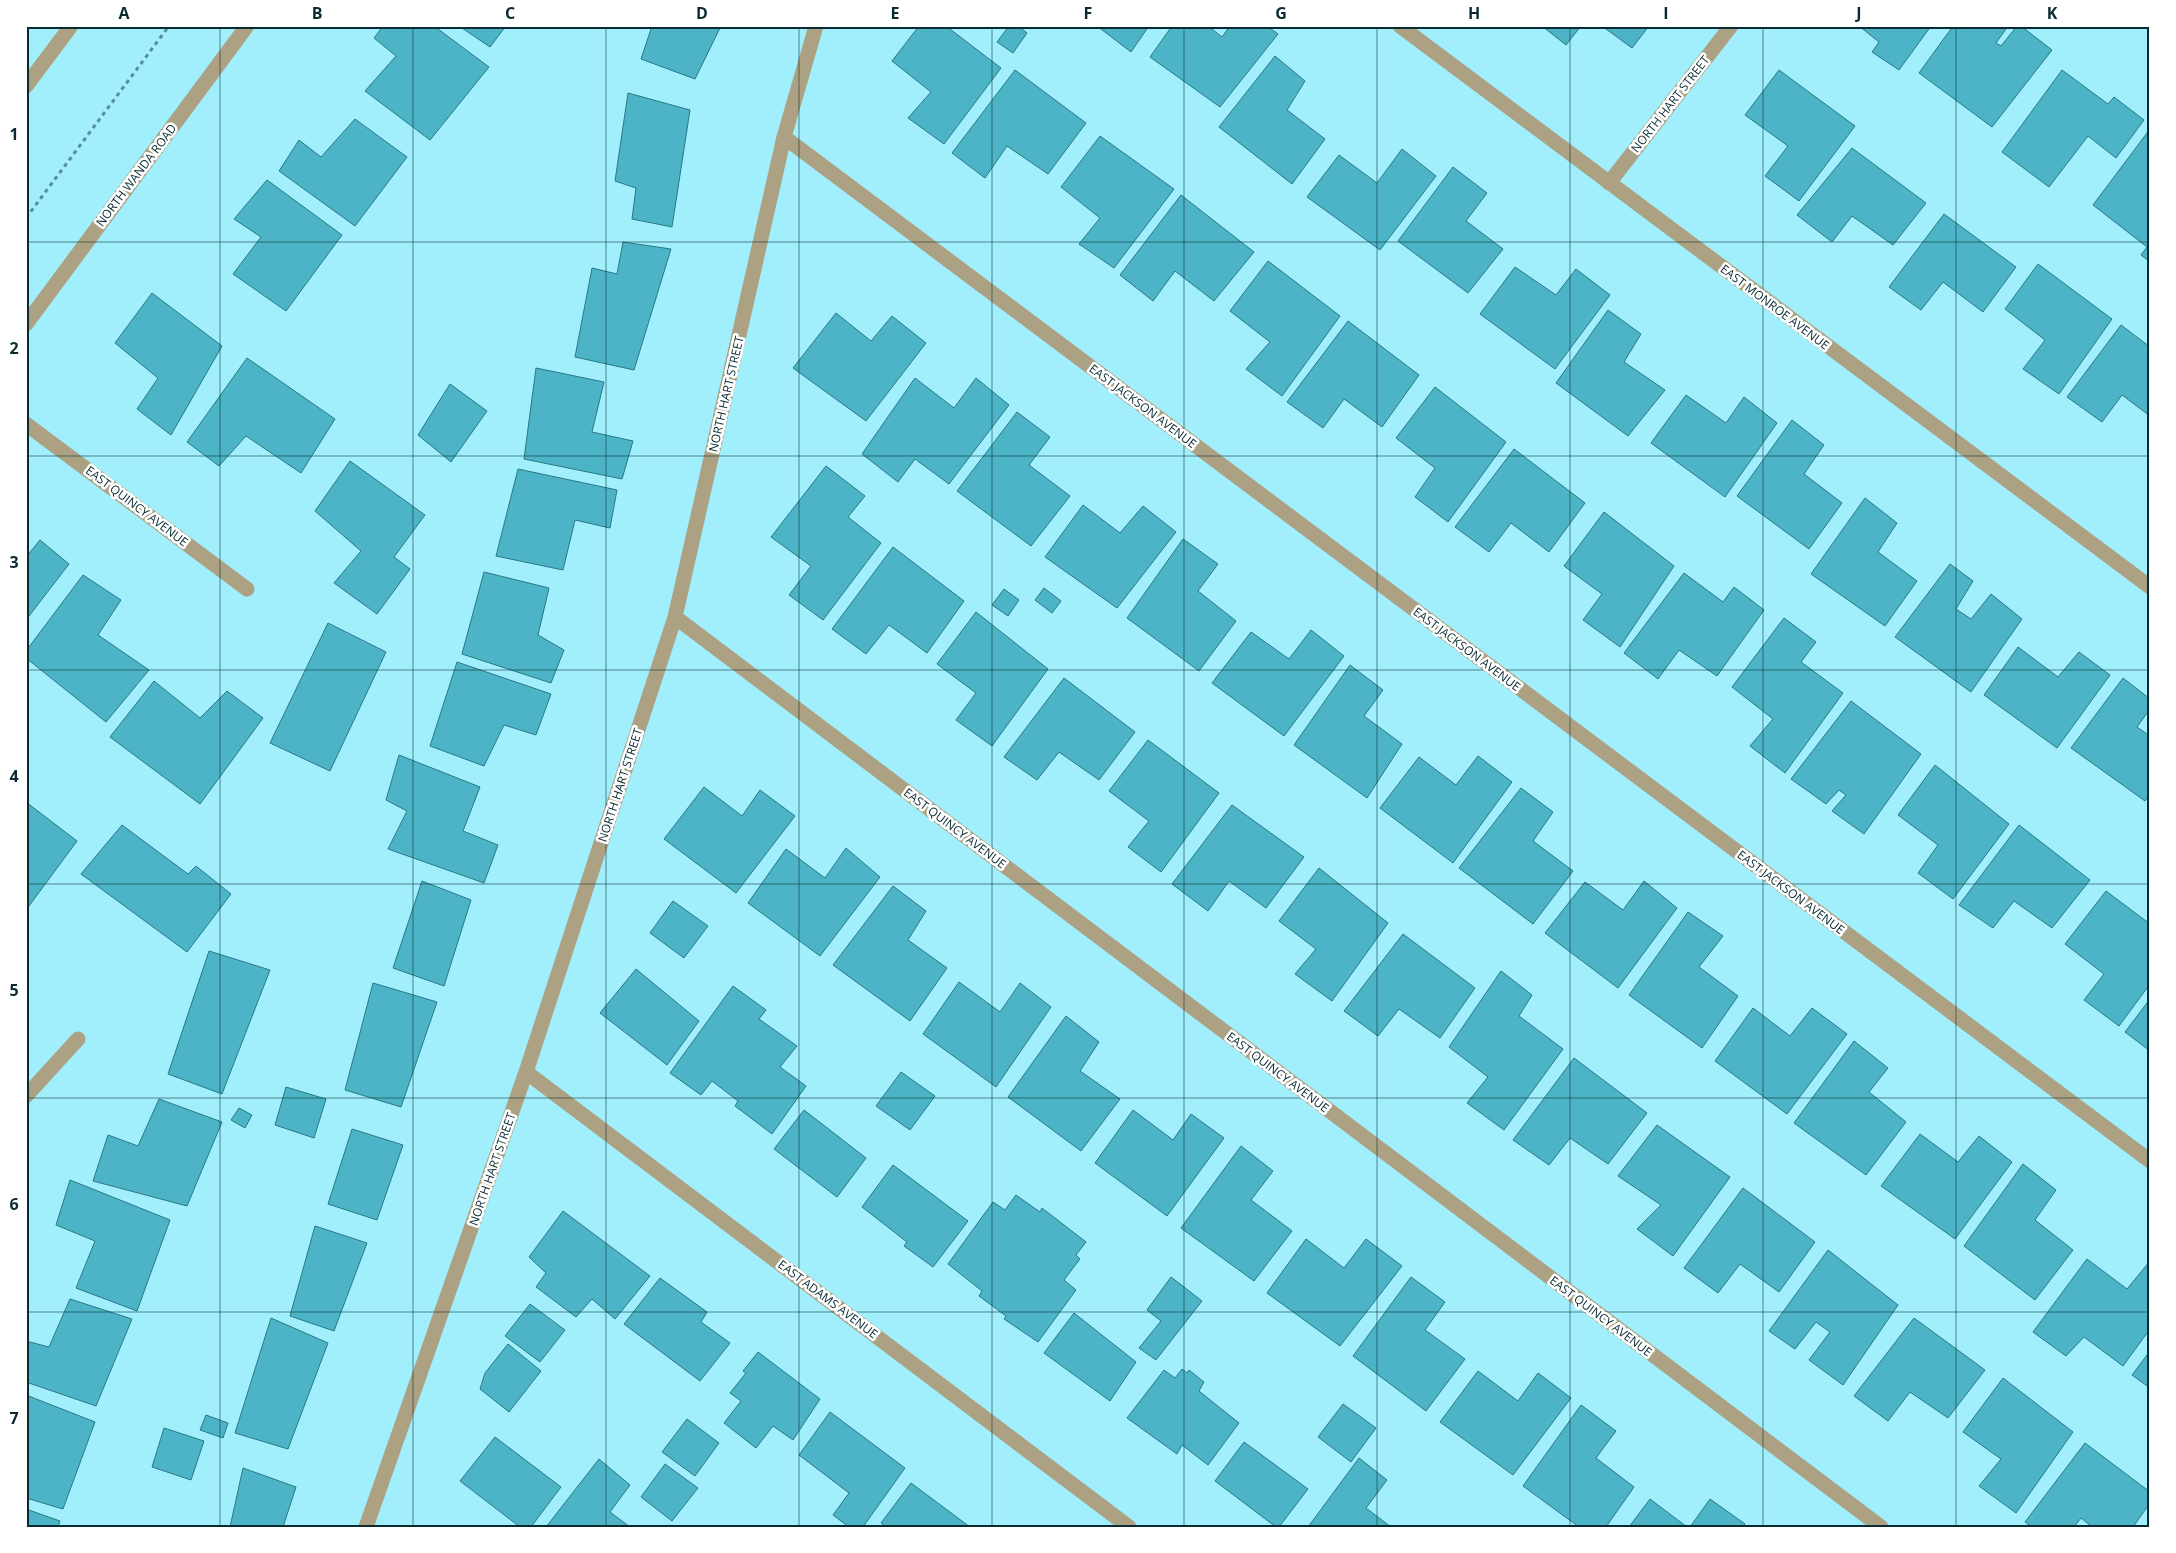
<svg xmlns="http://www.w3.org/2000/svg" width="2176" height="1553" viewBox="0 0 2176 1553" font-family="'Open Sans',sans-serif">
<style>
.building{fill:#4cb4c6;stroke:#287986}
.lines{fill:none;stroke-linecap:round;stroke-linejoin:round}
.path{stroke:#578f99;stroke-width:3;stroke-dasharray:4 4;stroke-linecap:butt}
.minor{stroke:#aca182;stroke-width:15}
.grid{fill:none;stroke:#092b31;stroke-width:1;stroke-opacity:0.55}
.labels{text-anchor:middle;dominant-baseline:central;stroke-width:5;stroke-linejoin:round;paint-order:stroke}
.street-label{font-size:12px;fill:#092b31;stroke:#fff}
.neatline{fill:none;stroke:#092b31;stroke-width:2}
.grid-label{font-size:16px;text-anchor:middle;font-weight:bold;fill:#092b31}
</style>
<rect width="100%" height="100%" fill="#a1effd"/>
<path class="building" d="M383 26H434L489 67 430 140 365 91 396 56 374 38Z
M459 26H506L490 47Z
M652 26H721L695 79 641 59Z
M919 26H946L1001 68 944 144 908 118 931 92 892 61Z
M1009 26H1018L1027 33 1013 53 997 42Z
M1097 26H1149L1131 52Z
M1172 26H1208L1222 37 1230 26H1267L1278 34 1220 107 1150 57Z
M1542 26H1581L1566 45Z
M1602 26H1649L1632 48Z
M1859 26H1931L1899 70 1872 52 1879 42Z
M1953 26H2008L1996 43 2001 46 2017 26H2021L2052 50 1992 127 1919 73Z
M1275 56 1305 81 1287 110 1325 139 1292 184 1219 127Z
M1015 70 1086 123 1048 174 1007 146 985 178 952 153Z
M1779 70 1855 126 1799 201 1765 176 1788 146 1745 115Z
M2062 70 2108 104 2114 97 2144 120 2116 158 2088 136 2049 187 2002 152Z
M628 93 690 110 672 227 632 219 636 188 615 181Z
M355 119 407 157 355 226 279 171 299 140 321 157Z
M2150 129V262L2141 255 2147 247 2093 205Z
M1100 136 1174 189 1114 268 1079 244 1100 218 1061 187Z
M1852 148 1926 203 1893 245 1852 216 1832 242 1797 215Z
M1402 149 1436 176 1380 250 1307 197 1339 155 1377 183Z
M1453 167 1487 193 1466 221 1503 249 1468 293 1398 241Z
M267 180 342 235 286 311 233 274 261 237 234 219Z
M1181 195 1254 252 1214 301 1175 271 1153 301 1120 275Z
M1944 214 2016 267 1983 312 1943 282 1921 310 1889 287Z
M623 242 671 249 634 370 575 357 592 268 617 274Z
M1268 261 1340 316 1282 396 1246 369 1270 342 1230 311Z
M2038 264 2112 319 2059 394 2023 369 2045 340 2005 309Z
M1515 267 1556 295 1576 269 1610 295 1555 369 1480 314Z
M152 293 222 346 171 435 137 409 158 378 115 343Z
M1608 310 1641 334 1624 362 1665 390 1628 436 1556 383Z
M836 313 871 341 892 316 926 343 866 421 793 368Z
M1348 321 1419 375 1382 427 1344 399 1323 428 1287 402Z
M2121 325 2150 347V416L2122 395 2102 422 2067 397Z
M247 358 335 419 301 473 246 436 219 466 187 442Z
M536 368 604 382 592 432 633 441 622 479 524 459Z
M915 378 954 408 976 378 1009 405 949 484 915 459 898 482 862 454Z
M450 384 487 411 451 462 418 435Z
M1435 387 1506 442 1448 522 1415 497 1435 468 1396 438Z
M1686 395 1726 423 1744 397 1777 423 1725 497 1651 443Z
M1017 412 1050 437 1029 465 1070 496 1031 546 957 491Z
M1792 420 1824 445 1804 474 1842 503 1809 549 1737 496Z
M1514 449 1585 503 1549 552 1511 523 1489 552 1455 527Z
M350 461 425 515 394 557 410 569 377 614 334 583 361 551 315 511Z
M826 466 865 496 848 517 881 543 823 620 789 595 811 566 771 537Z
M518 469 617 490 610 528 575 520 563 570 496 556Z
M1865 498 1897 523 1878 552 1917 581 1885 626 1811 574Z
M1083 505 1120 533 1143 506 1176 532 1117 608 1045 557Z
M1604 512 1674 566 1620 647 1583 620 1602 594 1564 566Z
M1183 539 1218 564 1198 591 1236 621 1199 671 1127 618Z
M40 540 69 564 26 620V557Z
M893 547 964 601 927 653 889 625 866 654 832 629Z
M1950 564 1973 581 1956 609 1971 619 1991 594 2022 619 1971 692 1895 637Z
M484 572 549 588 538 635 564 650 551 683 462 654Z
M1684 573 1723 602 1734 587 1764 610 1717 676 1679 650 1658 679 1624 653Z
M83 575 121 600 98 635 149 670 106 722 26 658V651Z
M1044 588 1061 601 1052 613 1035 600Z
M1004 589 1019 600 1008 616 992 605Z
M976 612 1048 669 992 746 956 720 976 693 937 664Z
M1784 618 1816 642 1801 662 1843 693 1785 773 1750 746 1773 719 1732 687Z
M328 623 386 652 330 771 270 743Z
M1311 630 1344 656 1284 736 1212 683 1251 632 1289 659Z
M2018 647 2058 677 2079 652 2110 675 2057 748 1984 695Z
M457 662 551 694 536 735 504 725 484 766 430 746Z
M1350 665 1383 690 1364 716 1402 744 1367 798 1294 745Z
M1064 678 1135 732 1099 780 1059 752 1037 780 1004 757Z
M2123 678 2150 699V709L2137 727 2150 736V793L2145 801 2071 748Z
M154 681 200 718 227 691 263 718 200 804 110 737Z
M1851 701 1921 754 1864 834 1832 811 1846 795 1839 790 1826 804 1791 779Z
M1148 740 1219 793 1161 872 1128 847 1149 821 1109 791Z
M399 755 480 787 463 831 498 845 484 883 388 849 407 811 386 800Z
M1478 756 1512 782 1453 863 1380 808 1419 757 1456 785Z
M1935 765 2009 824 1953 899 1918 873 1938 845 1898 815Z
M704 787 742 816 760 790 795 816 736 893 664 839Z
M1521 788 1553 812 1533 841 1573 871 1533 924 1459 868Z
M26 802 77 841 26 910Z
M1232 805 1304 857 1266 908 1229 881 1208 911 1172 884Z
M122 825 188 874 196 866 231 894 187 952 81 874Z
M2019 825 2090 880 2052 928 2014 901 1993 928 1959 905Z
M846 848 880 877 820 956 748 903 786 849 825 878Z
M1319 868 1388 923 1332 1001 1295 974 1316 949 1279 921Z
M422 881 471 900 444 986 393 968Z
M1644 881 1677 908 1618 988 1545 933 1585 882 1623 910Z
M893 886 926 911 908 940 947 968 910 1021 833 965Z
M2106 891 2150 924V984L2119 1026 2084 1000 2104 974 2065 944Z
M673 901 708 926 684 958 650 933Z
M1688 912 1723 936 1699 967 1738 996 1702 1048 1629 995Z
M1403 934 1475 988 1440 1038 1399 1009 1378 1036 1344 1011Z
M209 951 270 970 222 1094 168 1074Z
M636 969 699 1021 667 1065 600 1013Z
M1501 971 1532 995 1519 1016 1563 1049 1504 1130 1467 1103 1488 1077 1449 1047Z
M959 982 1000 1012 1020 983 1051 1007 996 1087 923 1034Z
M373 983 437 1002 401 1107 345 1090Z
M733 986 766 1010 759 1019 797 1046 780 1067 806 1086 772 1134 735 1106 738 1101 712 1081 701 1095 670 1073Z
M2150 999V1051L2125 1032Z
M1753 1008 1790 1036 1812 1008 1847 1034 1787 1114 1715 1061Z
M1066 1016 1099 1042 1080 1071 1120 1099 1081 1151 1008 1097Z
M1854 1041 1888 1068 1869 1092 1906 1122 1866 1175 1794 1123Z
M1574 1058 1647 1113 1608 1164 1570 1138 1549 1165 1513 1140Z
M901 1072 935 1096 910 1130 876 1106Z
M286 1087 326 1099 314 1138 275 1125Z
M159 1099 222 1122 187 1206 93 1181 108 1135 138 1146Z
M239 1108 252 1115 245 1128 231 1120Z
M804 1110 866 1158 837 1197 774 1149Z
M1133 1110 1173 1140 1191 1114 1224 1138 1167 1216 1095 1163Z
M1657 1125 1730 1177 1673 1256 1637 1229 1661 1205 1618 1176Z
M352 1129 403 1145 377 1220 328 1204Z
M1920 1134 1958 1162 1979 1136 2012 1162 1955 1239 1881 1186Z
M1241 1146 1273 1171 1251 1200 1292 1231 1254 1281 1181 1228Z
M2023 1164 2056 1190 2035 1220 2073 1250 2035 1300 1964 1246Z
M893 1165 968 1221 933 1267 904 1246 907 1242 862 1207Z
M70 1180 170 1220 137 1311 76 1288 95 1241 56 1225Z
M1743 1188 1815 1242 1779 1292 1740 1264 1718 1293 1684 1268Z
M1016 1195 1040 1212 1042 1208 1086 1242 1076 1255 1080 1259 1064 1280 1076 1290 1038 1342 1004 1319 1006 1316 979 1296 982 1291 948 1264 993 1202 1005 1210Z
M563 1211 650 1276 615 1319 592 1299 576 1317 536 1287 546 1273 529 1257Z
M315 1226 367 1243 334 1331 290 1316Z
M1306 1239 1344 1268 1366 1239 1402 1266 1340 1346 1267 1293Z
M1828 1250 1898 1305 1843 1385 1809 1360 1830 1332 1816 1322 1795 1349 1769 1331Z
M2087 1259 2127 1289 2150 1261V1329L2123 1366 2084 1337 2066 1356 2033 1332Z
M1171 1277 1202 1301 1156 1360 1139 1348 1161 1321 1147 1310Z
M1411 1277 1445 1302 1425 1330 1465 1359 1426 1411 1353 1356Z
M660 1278 707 1312 701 1322 730 1343 700 1381 624 1324Z
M70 1299 132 1319 96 1406 26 1382V1341L49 1347Z
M530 1304 565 1330 540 1362 505 1336Z
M1074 1313 1136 1362 1110 1401 1044 1353Z
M271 1318 328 1343 288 1449 235 1433Z
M1914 1318 1985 1370 1948 1418 1910 1392 1888 1421 1854 1396Z
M508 1344 541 1371 509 1412 480 1389 485 1373Z
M2150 1351V1388L2132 1375Z
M758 1352 820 1399 793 1440 773 1426 756 1448 724 1423 741 1401 730 1393 746 1373 743 1371Z
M1182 1369 1187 1373 1189 1370 1204 1382 1199 1391 1239 1423 1208 1465 1182 1445 1177 1454 1127 1418 1164 1370 1175 1378Z
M1478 1371 1518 1401 1538 1373 1571 1398 1513 1475 1440 1422Z
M2003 1378 2073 1432 2016 1513 1979 1486 2001 1459 1963 1432Z
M26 1395 95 1422 63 1509 26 1498Z
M1343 1404 1376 1428 1351 1462 1318 1437Z
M1581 1405 1616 1431 1596 1458 1634 1487 1606 1527H1579L1523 1486Z
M830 1412 905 1468 863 1527H849L833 1515 849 1493 799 1455Z
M206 1415 228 1423 223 1438 200 1430Z
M687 1419 719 1443 695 1476 662 1452Z
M164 1428 204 1441 191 1480 152 1467Z
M495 1437 561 1487 531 1527H520L460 1481Z
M1244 1442 1308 1489 1279 1527H1276L1215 1481Z
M2085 1443 2150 1492V1503L2133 1527H2092L2081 1518 2074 1527H2032L2025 1522Z
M1359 1458 1387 1480 1366 1508 1391 1527H1308Z
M599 1459 630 1485 610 1512 630 1527H546Z
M665 1464 698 1488 672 1521 641 1497Z
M243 1468 296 1487 283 1527H230Z
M911 1483 970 1527H886L881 1523Z
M1650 1499 1687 1527H1629Z
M1710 1499 1745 1524 1743 1527H1690Z
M26 1509 60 1521 58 1527H26Z"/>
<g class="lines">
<path class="path" d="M26 218 169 26"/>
<path class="minor" d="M1400 26 2150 587
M26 86 71 26
M784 137 2150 1161
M1609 183 1731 26
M26 324 247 26
M26 424 247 589
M675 617 1881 1527
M526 1072 1129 1527
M26 1096 78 1039
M366 1527 526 1072 675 617 784 137 816 26"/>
</g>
<path class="grid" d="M220 26V1527M413 26V1527M606 26V1527M799 26V1527M992 26V1527M1184 26V1527M1377 26V1527M1570 26V1527M1763 26V1527M1956 26V1527M26 242H2150M26 456H2150M26 670H2150M26 884H2150M26 1098H2150M26 1312H2150"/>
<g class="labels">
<g class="street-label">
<text transform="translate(1670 104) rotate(-52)">NORTH HART STREET</text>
<text transform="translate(136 175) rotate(-53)">NORTH WANDA ROAD</text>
<text transform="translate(1775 307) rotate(37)">EAST MONROE AVENUE</text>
<text transform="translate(726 394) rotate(-77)">NORTH HART STREET</text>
<text transform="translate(1143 406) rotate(37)">EAST JACKSON AVENUE</text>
<text transform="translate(137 506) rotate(37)">EAST QUINCY AVENUE</text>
<text transform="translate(1467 649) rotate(37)">EAST JACKSON AVENUE</text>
<text transform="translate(620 785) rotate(-72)">NORTH HART STREET</text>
<text transform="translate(955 828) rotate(37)">EAST QUINCY AVENUE</text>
<text transform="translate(1791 892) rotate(37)">EAST JACKSON AVENUE</text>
<text transform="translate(1278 1072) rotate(37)">EAST QUINCY AVENUE</text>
<text transform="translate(492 1169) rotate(-71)">NORTH HART STREET</text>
<text transform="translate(828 1299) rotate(37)">EAST ADAMS AVENUE</text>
<text transform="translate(1601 1316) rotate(37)">EAST QUINCY AVENUE</text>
</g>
</g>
<rect width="2176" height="1553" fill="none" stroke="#ffffff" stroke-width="55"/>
<rect x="28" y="28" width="2120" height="1498" class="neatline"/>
<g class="grid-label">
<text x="124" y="19">A</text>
<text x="317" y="19">B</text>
<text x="510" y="19">C</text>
<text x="702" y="19">D</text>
<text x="895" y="19">E</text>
<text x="1088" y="19">F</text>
<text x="1281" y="19">G</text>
<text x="1474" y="19">H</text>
<text x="1666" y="19">I</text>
<text x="1859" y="19">J</text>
<text x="2052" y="19">K</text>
<text x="14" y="140">1</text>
<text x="14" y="354">2</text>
<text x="14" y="568">3</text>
<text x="14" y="782">4</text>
<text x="14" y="996">5</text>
<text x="14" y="1210">6</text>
<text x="14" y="1424">7</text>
</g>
</svg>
